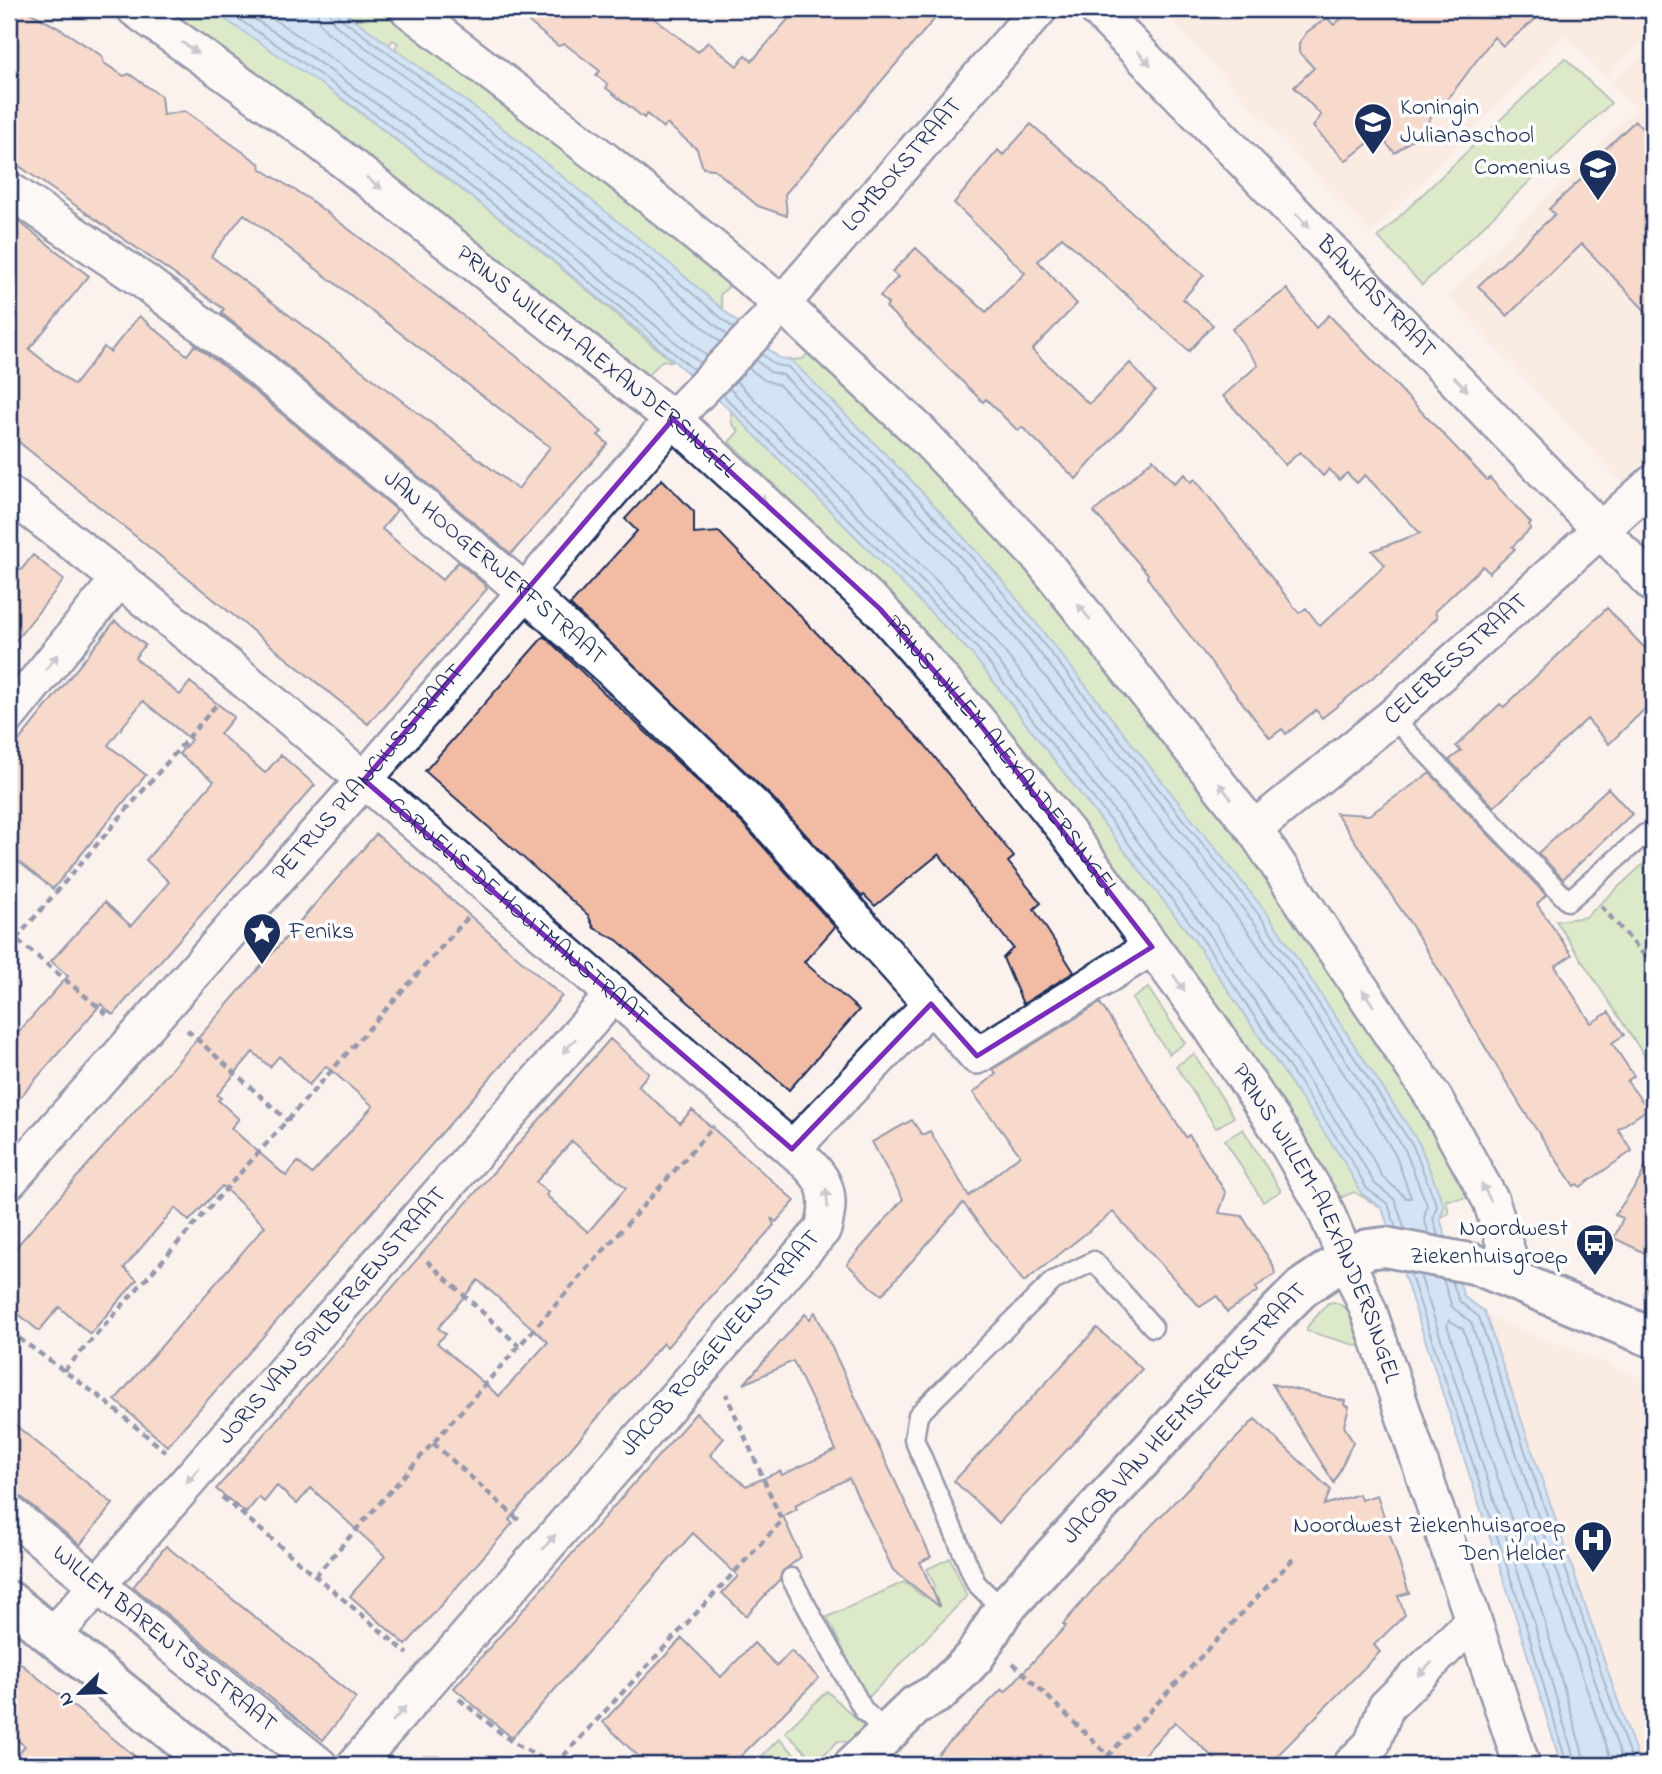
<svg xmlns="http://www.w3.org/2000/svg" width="1662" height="1774" viewBox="0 0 1662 1774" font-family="'Indie Flower',sans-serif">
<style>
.built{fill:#f9e2d7}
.green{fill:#b7e19e;stroke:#69887e;stroke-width:2}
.water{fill:#a0d3fe;stroke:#6b91be;stroke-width:2}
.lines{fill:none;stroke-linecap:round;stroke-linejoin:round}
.shore{stroke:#50719e;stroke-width:2}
.building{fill:#f1bca3;stroke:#1b2f5e;stroke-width:2;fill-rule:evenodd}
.lane-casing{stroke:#1b2f5e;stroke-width:23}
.street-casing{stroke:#1b2f5e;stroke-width:40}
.secondary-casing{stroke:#1b2f5e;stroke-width:44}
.path{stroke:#1b2f5e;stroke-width:4.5;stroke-dasharray:7 5;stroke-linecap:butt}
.lane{stroke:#fff;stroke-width:18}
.street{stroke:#fff;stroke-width:35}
.secondary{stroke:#fff;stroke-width:38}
.oneway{fill:#8d97ae}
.marked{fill:none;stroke:#7b2cbf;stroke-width:5;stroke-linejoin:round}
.labels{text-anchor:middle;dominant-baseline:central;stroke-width:7;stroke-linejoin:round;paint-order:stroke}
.poi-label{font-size:24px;fill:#1b2f5e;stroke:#fff;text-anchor:end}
.street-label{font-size:24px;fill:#1b2f5e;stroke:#fff}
</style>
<rect width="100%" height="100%" fill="#fcf2ed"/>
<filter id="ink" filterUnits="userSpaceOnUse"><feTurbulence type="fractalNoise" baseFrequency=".0143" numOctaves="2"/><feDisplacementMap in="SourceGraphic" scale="14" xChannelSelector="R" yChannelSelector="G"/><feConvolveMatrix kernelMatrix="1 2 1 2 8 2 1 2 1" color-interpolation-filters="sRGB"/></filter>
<g filter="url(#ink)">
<path class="built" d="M1161 9H1653V33L1605 78 1566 35 1371 234Z
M1653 46V454L1622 483 1448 296 1636 108 1609 84Z
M1437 1296 1653 1382V1765H1599Z"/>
<path class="green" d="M153 9H210L297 65 519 233 673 362 663 360 647 376 435 208Z
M340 9H392L735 280 720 295 723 310 501 127 395 49 398 43 393 40 389 45Z
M1565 58 1611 103 1422 285 1378 237Z
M812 348 1029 565 1141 702 1432 1104 1475 1197 1446 1200 1449 1213 1440 1218 1444 1206 1419 1143 1269 916 996 573 909 478 791 360 803 359Z
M731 411 972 654 1194 940 1343 1160 1362 1194 1382 1208 1354 1192 1337 1199 870 576 729 442 739 431 732 424Z
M1653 855V1069L1556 921 1586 917Z
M1148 988 1185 1043 1169 1054 1132 999Z
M1194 1054 1234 1117 1216 1128 1176 1066Z
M1243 1129 1281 1191 1263 1202 1225 1140Z
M1334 1302C1353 1308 1358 1326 1365 1343L1358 1346 1307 1331V1327L1328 1303Z
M950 1558 967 1596 867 1699 827 1617 904 1582 924 1597 935 1586 927 1569Z
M827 1691 868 1730 852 1743 838 1741 816 1762 785 1732Z
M779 1739 806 1765H753Z"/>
<path class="water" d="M210 9H340L501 127 668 262 779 358 791 360 909 478 996 573 1269 916 1419 1143 1444 1206 1440 1218 1464 1297 1484 1311 1640 1765H1561L1515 1614 1382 1208 1362 1194 1343 1160 1194 940 972 654 731 411 643 334 519 233 346 101Z"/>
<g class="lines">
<path class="shore" d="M223 9C389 117 543 241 694 370
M239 9C402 114 552 238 700 363
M258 9C417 112 564 233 707 356
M317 9 319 22 327 32 485 148 651 282 720 342
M328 9 334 24C469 123 600 225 727 335
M336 9 339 17C475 117 606 219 733 328
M762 354 775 365 788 367 903 483 991 578 1263 920 1413 1146 1437 1206 1433 1218 1438 1236
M756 360 770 372 783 375 897 489 985 584 1256 925 1405 1150 1427 1205 1424 1219 1429 1234
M736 381 993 637 1216 925 1365 1145 1382 1176 1406 1198H1411L1396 1156 1367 1108 1248 931 1193 861 976 590 890 496 779 385 764 380 749 368
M729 388 985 644 1207 931 1356 1151 1374 1183 1395 1200 1405 1230
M723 395 978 649 1200 936 1349 1156 1367 1189 1388 1204 1396 1228
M1410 1273 1522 1612 1567 1765
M1420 1275 1530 1609 1576 1765
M1443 1279 1452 1307 1471 1322 1624 1765
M1452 1281 1459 1301 1479 1317 1633 1765
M1586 1765 1540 1606 1447 1325 1449 1320 1463 1329 1613 1765"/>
</g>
<path class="building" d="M9 9H24L62 30 102 56 104 63 124 76 129 74 161 96 163 115 185 111 260 164 261 169 309 199 516 356 602 432 598 435 608 444 511 554 261 344 221 313 224 309 9 159ZM244 214 550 447 518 489 211 256Z
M513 9H642L698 52 708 42 737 66 745 55 752 61 797 9H943L785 194 787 216 758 206 714 169 703 168 697 149 667 124 663 128 647 114 644 118 606 88 608 85 596 75 600 71 565 44 558 46Z
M1352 9H1548L1503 46 1494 37 1436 115 1434 113 1420 133 1395 153 1378 135 1346 161 1313 127 1321 115 1294 87 1314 68 1299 52V43L1307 32 1327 18 1334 25Z
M1635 121 1653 140V319L1582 244 1507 316 1478 286 1555 214 1549 209 1590 171 1586 167Z
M1031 124 1204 275 1183 299 1213 325 1189 351 1062 237 1038 261 1077 304 1032 350 1089 404 1130 363 1155 391 1076 479 1022 427 1018 431 986 399 983 402 886 307 888 304 880 296 898 277 892 272 916 248 986 312 1025 273 954 203 998 150 1003 155Z
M9 214 89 276 29 349 74 385 104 347 110 352 139 316 187 355 195 345 235 375 397 510 382 529 442 580 458 562 484 584 487 589 368 724 9 434Z
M1287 289 1316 328 1329 315 1487 480 1490 478 1531 523 1529 525 1531 528 1512 547 1515 549 1489 573 1483 566 1435 611 1437 618 1382 670 1322 718 1316 710 1286 734 1282 729 1270 738 1173 614 1147 577 1148 574 1094 512 1153 459 1174 483 1185 474 1191 482 1195 479 1299 613 1306 608 1320 626 1385 565 1372 551 1420 533 1365 475 1357 483 1347 473 1339 480 1329 469 1323 476 1300 452 1285 465 1223 396 1258 365 1232 329Z
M662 479 694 512V534L719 532 925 745 1014 857 1008 862 1041 903 1034 909 1074 972 1023 1004 1003 958 1013 948 939 854 875 906 864 895 862 897 772 797 570 605 637 531 625 519Z
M33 555 64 580 9 649V561L21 570Z
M1607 608 1653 657V701L1609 744 1587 719 1494 807 1449 760 1461 751 1456 746 1500 704 1504 707Z
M115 621 145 645 135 658 180 695 190 682 234 717 220 734 265 773 281 755 315 785 113 1015 101 1004 9 1110V1043L68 976 51 961 105 902 131 926 169 882 146 860 214 781 179 754 191 740 143 701 108 745 146 775 53 889 9 854V753Z
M544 636 744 825 835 927 804 962 859 1010 789 1090 617 940 594 928 588 915 425 771Z
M1430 773 1546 895 1537 904 1572 955 1555 966 1591 1023 1609 1012 1624 1035 1612 1043 1634 1076 1627 1081 1648 1109 1618 1129 1632 1151 1580 1187 1577 1184 1574 1186 1522 1108 1412 926 1336 813 1369 815Z
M1608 788 1632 814 1563 879 1538 853Z
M376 834 562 996 167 1446 115 1400 265 1226 222 1186 189 1221 175 1208 124 1268 137 1280 90 1334 59 1307 39 1331 9 1306V1255ZM253 1052 270 1067 279 1056 309 1085 326 1066 373 1106 312 1174 298 1162 286 1176 231 1128 239 1119 218 1100 221 1098 217 1095Z
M1100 1003 1186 1137 1189 1135 1226 1193 1219 1213 1242 1216 1273 1265 1275 1274 1256 1287 1258 1291 1227 1312 1217 1296 1200 1307 1113 1212 1024 1282 963 1203 882 1295 869 1285 847 1264 903 1199 872 1142 912 1120 922 1135 930 1131 969 1196 1020 1155 973 1093 996 1074 993 1069Z
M610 1039 649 1073 638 1086 680 1123 692 1110 795 1201 776 1222 771 1218 774 1225 667 1347 663 1343 586 1431 509 1520 513 1523 406 1645 350 1596 385 1556 311 1488 297 1504 277 1486 264 1502 259 1497 246 1513 216 1489ZM572 1141 626 1188 588 1232 546 1195 548 1192 536 1182ZM478 1280 548 1342 499 1396 437 1343 446 1334 438 1328Z
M1653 1149V1257L1614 1238 1623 1218 1615 1215 1640 1179Z
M815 1312 931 1557 920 1562 940 1607 893 1570 849 1478 795 1505 797 1509 783 1516 801 1557 782 1572 780 1579 746 1616 722 1593 738 1576 693 1533 512 1738 454 1688 696 1413 724 1438 710 1455 746 1486 780 1471 782 1475 836 1450 793 1361 744 1384 805 1314 810 1319Z
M1097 1328 1142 1369 999 1523 954 1481Z
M1272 1384 1345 1401 1344 1405 1349 1407 1344 1426 1353 1442 1334 1483Z
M1255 1419 1331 1490 1324 1505 1359 1494 1361 1500 1377 1495 1409 1593 1398 1596 1405 1615 1374 1645 1380 1652 1268 1765H1221L1175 1722 1134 1765H927L1002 1689 1005 1692 1066 1626 1063 1624 1122 1556Z
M9 1420 113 1504 80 1545 9 1487Z
M166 1546 356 1698 323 1740 133 1587Z
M682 1638 721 1677 754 1643 777 1666 791 1651 819 1678 732 1765H647L603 1722Z
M9 1654 100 1728 146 1765H10L25 1746 9 1734Z"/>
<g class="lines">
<defs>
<path id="lane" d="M1392 717 1568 901 1645 834
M791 1578 864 1711 887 1732
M1003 1610 976 1583 914 1439 918 1415 1053 1281 1094 1261 1153 1327"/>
<g id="street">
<path id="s1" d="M135 9 310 134 673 419 880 609 976 719 1067 832 1209 1024 1282 1135 1323 1205 1369 1312 1522 1765"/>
<path d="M408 9 606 161 782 304 920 432 1041 559 1254 829 1434 1098 1491 1201 1516 1280"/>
<path id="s2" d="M1097 9 1653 584"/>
<path id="s3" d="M9 190 145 282 248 359 524 591 613 671 758 811 931 1004"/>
<path id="s4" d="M9 494C281 699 534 927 792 1149 822 1176 834 1187 823 1229L355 1765"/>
<path d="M9 715 120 578"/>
<path id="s5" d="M1254 829 1392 717 1653 483"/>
<path d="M792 1149 931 1004 977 1056 1152 947"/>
<path id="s6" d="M9 1181 364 780 673 419 766 322 1039 9"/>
<path id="s7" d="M9 1513 319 1765"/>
<path id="s8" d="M53 1636 614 994"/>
<path d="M1351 1765 1372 1744 1386 1707 1473 1621"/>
</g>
<g id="secondary">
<path d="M9 1601 213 1765"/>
<path id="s9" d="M854 1765 916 1705 938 1693 962 1670 975 1656 1003 1610 1280 1310 1302 1288 1345 1259 1368 1249 1385 1247 1474 1264 1653 1338"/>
</g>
</defs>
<use href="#lane" class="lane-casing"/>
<use href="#street" class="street-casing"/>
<use href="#secondary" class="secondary-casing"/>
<path class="path" d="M1601 906 1653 965
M9 933 108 1015
M16 939 218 703
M187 1030 288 1121
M427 1261 519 1346
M9 1331 100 1397 166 1452
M64 1371 470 915
M433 1443 521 1522
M222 1497 408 1654
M315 1576 714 1126
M1013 1663 1118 1765
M459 1699 512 1742 554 1765
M555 1765 782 1521 726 1394
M1099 1765 1293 1559"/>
<use href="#lane" class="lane"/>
<use href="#street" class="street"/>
<use href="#secondary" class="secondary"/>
</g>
<defs><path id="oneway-solid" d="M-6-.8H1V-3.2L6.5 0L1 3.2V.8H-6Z" transform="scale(1.75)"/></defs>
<g class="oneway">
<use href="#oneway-solid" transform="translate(190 48) rotate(35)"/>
<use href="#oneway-solid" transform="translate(1144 58) rotate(46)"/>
<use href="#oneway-solid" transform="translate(374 183) rotate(38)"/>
<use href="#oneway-solid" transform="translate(1303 221) rotate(46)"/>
<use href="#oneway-solid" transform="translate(1461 384) rotate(46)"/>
<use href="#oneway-solid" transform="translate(759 496) rotate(42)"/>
<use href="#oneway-solid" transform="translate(1084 612) rotate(-129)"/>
<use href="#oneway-solid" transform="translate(52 662) rotate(-51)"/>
<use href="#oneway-solid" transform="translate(1225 791) rotate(-128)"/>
<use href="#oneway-solid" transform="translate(1179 983) rotate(54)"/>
<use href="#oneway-solid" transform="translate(1368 998) rotate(-124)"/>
<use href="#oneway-solid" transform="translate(569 1046) rotate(131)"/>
<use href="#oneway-solid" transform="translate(1486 1192) rotate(-118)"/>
<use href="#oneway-solid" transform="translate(827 1198) rotate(-95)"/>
<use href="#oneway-solid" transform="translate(193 1475) rotate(131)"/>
<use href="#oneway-solid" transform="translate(549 1542) rotate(-49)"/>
<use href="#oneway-solid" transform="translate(1425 1669) rotate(136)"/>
<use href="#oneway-solid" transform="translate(399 1714) rotate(-49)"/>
</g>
</g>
<path d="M0 0H1662V1774H0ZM673 419 880 609 976 719 1152 947 977 1056 931 1004 792 1149 364 780Z" fill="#fcf2ed" fill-opacity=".55" fill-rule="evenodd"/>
<path class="marked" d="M673 419 880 609 976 719 1152 947 977 1056 931 1004 792 1149 364 780Z"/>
<defs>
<symbol id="school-pin" viewBox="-11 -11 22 30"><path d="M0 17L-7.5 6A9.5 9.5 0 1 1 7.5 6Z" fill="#1b2f5e" stroke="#fff"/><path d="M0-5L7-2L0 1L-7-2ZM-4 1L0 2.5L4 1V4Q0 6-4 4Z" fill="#fff"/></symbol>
<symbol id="sight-pin" viewBox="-11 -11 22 30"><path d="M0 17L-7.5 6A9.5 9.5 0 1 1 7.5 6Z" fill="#1b2f5e" stroke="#fff"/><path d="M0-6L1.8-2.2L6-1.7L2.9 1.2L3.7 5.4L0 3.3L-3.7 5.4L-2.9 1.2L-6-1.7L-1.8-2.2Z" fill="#fff"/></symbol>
<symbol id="bus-pin" viewBox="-11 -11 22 30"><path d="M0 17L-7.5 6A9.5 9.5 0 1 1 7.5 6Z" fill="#1b2f5e" stroke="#fff"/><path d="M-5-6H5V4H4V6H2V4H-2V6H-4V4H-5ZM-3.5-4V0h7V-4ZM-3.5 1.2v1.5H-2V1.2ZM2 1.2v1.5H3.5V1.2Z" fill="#fff"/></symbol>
<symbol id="hospital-pin" viewBox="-11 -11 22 30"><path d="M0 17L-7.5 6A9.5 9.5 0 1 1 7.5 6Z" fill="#1b2f5e" stroke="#fff"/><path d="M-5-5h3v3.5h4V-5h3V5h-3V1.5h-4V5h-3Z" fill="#fff"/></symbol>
</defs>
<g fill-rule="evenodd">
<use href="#school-pin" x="1351" y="100" width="44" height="60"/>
<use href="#school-pin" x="1576" y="146" width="44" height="60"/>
<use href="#sight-pin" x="240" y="910" width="44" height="60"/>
<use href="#bus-pin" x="1573" y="1221" width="44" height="60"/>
<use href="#hospital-pin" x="1571" y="1518" width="44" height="60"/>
</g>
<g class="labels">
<g class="poi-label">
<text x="1400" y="108" text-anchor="start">Koningin<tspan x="1400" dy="28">Julianaschool</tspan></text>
<text x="1571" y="168">Comenius</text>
<text x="289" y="932" text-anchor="start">Feniks</text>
<text x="1568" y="1229">Noordwest<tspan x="1568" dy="28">Ziekenhuisgroep</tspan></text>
<text x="1566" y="1526">Noordwest Ziekenhuisgroep<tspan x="1566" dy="28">Den Helder</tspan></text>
</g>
<g class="street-label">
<text stroke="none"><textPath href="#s6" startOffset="1353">LOMBOKSTRAAT</textPath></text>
<text stroke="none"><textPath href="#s2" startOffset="401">BANKASTRAAT</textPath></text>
<text stroke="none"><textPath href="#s1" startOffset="581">PRINS WILLEM-ALEXANDERSINGEL</textPath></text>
<text stroke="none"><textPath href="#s3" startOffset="616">JAN HOOGERWERFSTRAAT</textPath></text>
<text stroke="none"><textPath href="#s5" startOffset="264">CELEBESSTRAAT</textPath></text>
<text stroke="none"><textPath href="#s1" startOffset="1148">PRINS WILLEM-ALEXANDERSINGEL</textPath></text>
<text stroke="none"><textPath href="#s6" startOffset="544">PETRUS PLANCIUSSTRAAT</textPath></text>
<text stroke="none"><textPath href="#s4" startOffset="658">CORNELIS DE HOUTMANSTRAAT</textPath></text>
<text stroke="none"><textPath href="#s1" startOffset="1715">PRINS WILLEM-ALEXANDERSINGEL</textPath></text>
<text stroke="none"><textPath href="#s8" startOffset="425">JORIS VAN SPILBERGENSTRAAT</textPath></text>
<text transform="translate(721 1344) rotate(-49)">JACOB ROGGEVEENSTRAAT</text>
<text stroke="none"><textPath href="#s9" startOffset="485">JACOB VAN HEEMSKERCKSTRAAT</textPath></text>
<text stroke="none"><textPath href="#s7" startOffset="200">WILLEM BARENTSZSTRAAT</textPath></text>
</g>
</g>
<rect width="1662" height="1774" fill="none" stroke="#fff" stroke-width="35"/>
<rect x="18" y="18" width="1627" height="1739" fill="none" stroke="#1b2f5e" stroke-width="2.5" filter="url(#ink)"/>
<g transform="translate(80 1693) rotate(247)" stroke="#ffffff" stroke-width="5" paint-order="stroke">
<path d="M0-5L12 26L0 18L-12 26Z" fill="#1b2f5e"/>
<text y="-10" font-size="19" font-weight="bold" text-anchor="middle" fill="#1b2f5e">N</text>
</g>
</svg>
